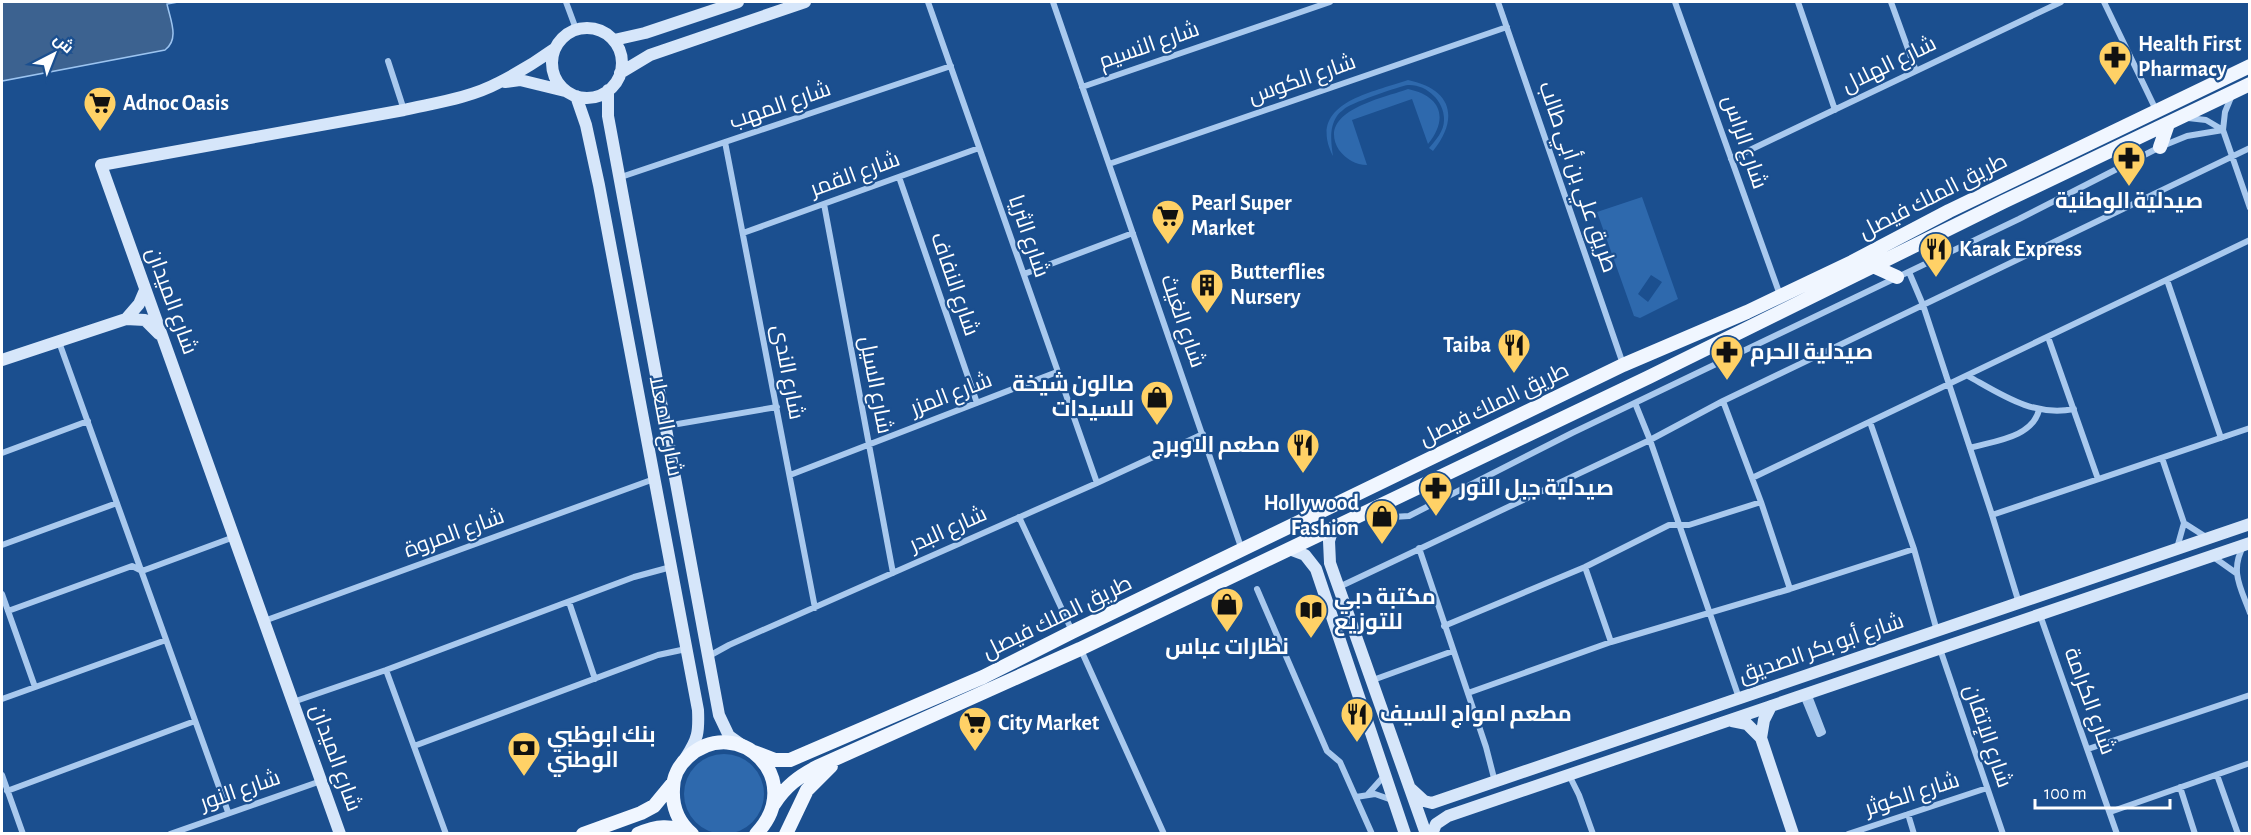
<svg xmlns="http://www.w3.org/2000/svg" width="2251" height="835" viewBox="0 0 2251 835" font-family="'Alegreya Sans',Cairo,sans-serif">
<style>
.green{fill:#2e69ad;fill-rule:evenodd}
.water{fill:#3c6290;stroke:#9cc4f0;stroke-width:1.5}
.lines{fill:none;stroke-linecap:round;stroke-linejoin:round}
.street{stroke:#a9c9ee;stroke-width:6}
.secondary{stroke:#d6e6fa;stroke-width:12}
.primary{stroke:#f0f6ff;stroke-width:14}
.labels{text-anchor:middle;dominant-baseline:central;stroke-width:4.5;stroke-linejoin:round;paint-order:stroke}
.poi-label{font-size:22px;font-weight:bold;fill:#fff;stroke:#1b4f8f;text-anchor:start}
.street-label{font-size:22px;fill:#fff;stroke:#1b4f8f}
</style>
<rect width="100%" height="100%" fill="#1b4f8f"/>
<path class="green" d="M1408 80C1451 89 1460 117 1433 151L1429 148C1436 140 1444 131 1444 120 1445 102 1427 84 1408 85 1400 86 1355 102 1347 107 1344 109 1339 113 1337 116 1329 128 1331 142 1333 156 1306 103 1371 93 1408 80Z
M1408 89C1441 96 1449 118 1428 144L1412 99 1352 120 1367 165C1356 165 1346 159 1339 150 1315 111 1384 98 1408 89Z
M1642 197 1678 299 1640 318 1634 316 1597 212ZM1651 275 1662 282 1648 302 1638 294Z
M684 794a40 40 0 1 1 80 0a40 40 0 1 1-80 0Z"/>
<path class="water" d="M2 2H178L167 4C170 19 180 39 165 50L2 81Z"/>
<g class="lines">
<path class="street" d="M566 2 576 29
M928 2 1097 483
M1053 2 1242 550
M1498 2 1623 364
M1675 2 1780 295
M1798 2 1835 110
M1891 2 1916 71
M2104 2 2156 110
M388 61 404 110
M1082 87 1330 2
M2232 95 2225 112 2223 130 2250 208
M2188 118 2206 120 2223 130
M725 142 815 608
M1731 159 2061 2
M1109 164 1507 27
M621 177 951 66
M899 177 977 403
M824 204 893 573
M743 233 979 148
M1909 272 1923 305 1992 515 2019 603
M1024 274 1133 233
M2167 280 2221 438
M2048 337 2098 479
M59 342 228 812
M1968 376C2002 395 2033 417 2074 409
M1723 401 1761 502 1790 589
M1635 403 1650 440 1739 698
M1870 422 1914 549 1937 631
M666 426 777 407
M1970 448C1993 441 2032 438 2039 410
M2 453 88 421
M2162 458 2184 523 2177 548
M790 475 1057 372
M1752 478 2250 240
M1378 509 1393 517 1409 516 1572 433 2019 219 2160 147 2187 136 2223 130
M1992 515 2250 428
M1019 517 1072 631
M2184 523 2206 537
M2 545 117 503
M2244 545C2229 571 2241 588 2250 613
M1419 548 1486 747 1495 782
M2212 556 2236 573
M1585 567 1611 642
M1339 587 1650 440 1723 401 2250 148
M1257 589 1327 751 1340 762 1372 834
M2 594 35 687
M569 602 595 679
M8 611 132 566 142 571 234 537
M2040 615 2117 834
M264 621 654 479
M1444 626 1585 567 1669 525H1689L1761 502
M1940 649 2003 834
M1081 650 1164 834
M709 656 729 645 1097 483 1203 434
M386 670 446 834
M1373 680 1453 651
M1468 693 1611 642 1790 589 1914 549
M1803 695 1819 734 1823 732 1808 693
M2 699 166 640
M293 702 386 670 634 577 671 567
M414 746 658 655 686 649
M2088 749 2250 695
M2 775 23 834
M1569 775 1579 795 1593 834
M2217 775 2238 834
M2180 787 2195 834
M7 791 195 721
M1368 794 1385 775
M1356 797 1375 794 1392 800
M2110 812 2250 763
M1908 814 1914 834
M170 834 321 781
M1848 834 1987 788"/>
<path class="secondary" d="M552 63a35 35 0 1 1 70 0a35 35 0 1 1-70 0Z
M614 40 645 33 738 2
M620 73 650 55 805 2
M505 82 520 80 565 91
M608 90V116L719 715 729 736 743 746
M576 96 586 125 599 185 698 710C699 732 698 739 686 757
M126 319 139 304 145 290
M2 360 126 319 145 320 159 334
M1333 528 1329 541 1330 563 1426 834
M1289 549 1305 555 1316 569 1405 834
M1771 706 1764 720 1761 738 1793 834
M1732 721 1747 724 1761 738
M1411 789 1424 801 1432 803 2250 524
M340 834 101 165 404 110C434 103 470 98 498 83 518 73 536 62 554 49
M1432 834 1436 824 1448 816 2250 543"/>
<path class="primary" d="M2160 147 2168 124
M1875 267 1897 277
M754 752 775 760H790L983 677 1072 632 1623 365 1747 312 1852 262 1949 211 2250 66
M774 804C786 786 798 777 817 767L1080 649 1649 377 2003 202 2250 84
M583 834 641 813 654 806 673 783
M638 834C656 826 671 824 689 834
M692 834C678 822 672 807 673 789 673 777 679 765 688 757 738 712 808 780 756 834
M786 834 807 790 831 766"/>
</g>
<defs>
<symbol id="pharmacy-pin" viewBox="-11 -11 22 30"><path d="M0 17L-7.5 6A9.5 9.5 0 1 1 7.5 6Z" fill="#ffd166" stroke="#1b4f8f"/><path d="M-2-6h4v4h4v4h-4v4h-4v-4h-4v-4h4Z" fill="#111"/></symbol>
<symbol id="supermarket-pin" viewBox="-11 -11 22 30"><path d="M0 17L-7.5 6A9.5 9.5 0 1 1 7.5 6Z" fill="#ffd166" stroke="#1b4f8f"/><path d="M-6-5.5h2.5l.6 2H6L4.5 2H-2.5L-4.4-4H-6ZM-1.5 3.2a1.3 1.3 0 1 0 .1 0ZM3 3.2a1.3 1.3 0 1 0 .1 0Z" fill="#111"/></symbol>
<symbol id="restaurant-pin" viewBox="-11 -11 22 30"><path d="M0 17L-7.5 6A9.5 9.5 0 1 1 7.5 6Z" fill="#ffd166" stroke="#1b4f8f"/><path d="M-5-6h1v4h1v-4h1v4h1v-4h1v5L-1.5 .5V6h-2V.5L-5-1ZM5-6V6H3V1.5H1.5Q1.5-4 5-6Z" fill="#111"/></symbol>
<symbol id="building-pin" viewBox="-11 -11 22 30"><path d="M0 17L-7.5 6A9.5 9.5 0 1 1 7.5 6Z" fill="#ffd166" stroke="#1b4f8f"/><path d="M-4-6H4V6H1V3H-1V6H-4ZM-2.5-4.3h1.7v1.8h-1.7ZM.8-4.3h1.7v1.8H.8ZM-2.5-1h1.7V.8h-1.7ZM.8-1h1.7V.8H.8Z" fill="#111"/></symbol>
<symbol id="shop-pin" viewBox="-11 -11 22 30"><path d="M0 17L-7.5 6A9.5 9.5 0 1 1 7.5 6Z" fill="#ffd166" stroke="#1b4f8f"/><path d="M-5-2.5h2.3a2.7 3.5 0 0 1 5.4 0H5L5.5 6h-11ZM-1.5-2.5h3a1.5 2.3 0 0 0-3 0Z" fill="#111"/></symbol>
<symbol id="library-pin" viewBox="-11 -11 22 30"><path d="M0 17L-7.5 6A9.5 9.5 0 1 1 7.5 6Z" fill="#ffd166" stroke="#1b4f8f"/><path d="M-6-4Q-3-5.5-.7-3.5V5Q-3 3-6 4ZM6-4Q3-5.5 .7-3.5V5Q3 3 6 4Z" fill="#111"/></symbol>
<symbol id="bank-pin" viewBox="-11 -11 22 30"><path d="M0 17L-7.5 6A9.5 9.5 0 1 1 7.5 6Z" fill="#ffd166" stroke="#1b4f8f"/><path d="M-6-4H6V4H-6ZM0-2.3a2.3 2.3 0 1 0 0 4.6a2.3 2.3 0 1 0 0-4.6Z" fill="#111"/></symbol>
</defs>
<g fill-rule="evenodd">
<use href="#pharmacy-pin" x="2096" y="38" width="38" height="52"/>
<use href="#supermarket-pin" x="81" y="84" width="38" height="52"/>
<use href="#pharmacy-pin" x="2110" y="139" width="38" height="52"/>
<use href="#supermarket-pin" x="1149" y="197" width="38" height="52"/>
<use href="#restaurant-pin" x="1917" y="230" width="38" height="52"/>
<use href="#building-pin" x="1188" y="266" width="38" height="52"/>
<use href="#restaurant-pin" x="1495" y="326" width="38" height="52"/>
<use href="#pharmacy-pin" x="1708" y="333" width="38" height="52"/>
<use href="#shop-pin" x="1138" y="378" width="38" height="52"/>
<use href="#restaurant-pin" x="1284" y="426" width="38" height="52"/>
<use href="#pharmacy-pin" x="1417" y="469" width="38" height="52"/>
<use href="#shop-pin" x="1363" y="497" width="38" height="52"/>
<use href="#shop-pin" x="1208" y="585" width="38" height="52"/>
<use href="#library-pin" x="1292" y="591" width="38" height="52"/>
<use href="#restaurant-pin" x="1338" y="695" width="38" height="52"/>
<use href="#supermarket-pin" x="956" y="704" width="38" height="52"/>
<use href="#bank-pin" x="505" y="729" width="38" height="52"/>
</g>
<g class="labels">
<g class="poi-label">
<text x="2138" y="44">Health First<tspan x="2138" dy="25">Pharmacy</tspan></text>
<text x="123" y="103">Adnoc Oasis</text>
<text x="2129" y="201" text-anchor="middle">صيدلية الوطنية</text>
<text x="1191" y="203">Pearl Super<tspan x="1191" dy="25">Market</tspan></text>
<text x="1959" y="249">Karak Express</text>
<text x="1230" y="272">Butterflies<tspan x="1230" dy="25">Nursery</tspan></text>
<text x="1491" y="345" text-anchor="end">Taiba</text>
<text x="1750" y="352">صيدلية الحرم</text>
<text x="1134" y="384" text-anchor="end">صالون شيخة<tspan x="1134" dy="25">للسيدات</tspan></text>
<text x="1280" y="445" text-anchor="end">مطعم الاوبرج</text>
<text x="1459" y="488">صيدلية جبل النور</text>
<text x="1359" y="503" text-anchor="end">Hollywood<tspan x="1359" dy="25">Fashion</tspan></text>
<text x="1334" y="597">مكتبة دبي<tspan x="1334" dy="25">للتوزيع</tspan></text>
<text x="1227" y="647" text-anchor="middle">نظارات عباس</text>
<text x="1380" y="714">مطعم امواج السيف</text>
<text x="998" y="723">City Market</text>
<text x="547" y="735">بنك ابوظبي<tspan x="547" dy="25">الوطني</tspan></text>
</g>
<g class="street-label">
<text transform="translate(1149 45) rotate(-19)">شارع النسيم</text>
<text transform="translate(1889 64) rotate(-26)">شارع الهلال</text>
<text transform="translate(1302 79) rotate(-19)">شارع الكوس</text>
<text transform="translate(780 105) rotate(-19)">شارع المهب</text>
<text transform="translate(1745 142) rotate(71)">شارع الراس</text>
<text transform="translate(855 174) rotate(-20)">شارع القمر</text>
<text transform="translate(1578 177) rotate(71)">طريق علي بن أبي طالب</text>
<text transform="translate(1933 196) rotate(-27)">طريق الملك فيصل</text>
<text transform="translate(1029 236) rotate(71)">شارع الثريا</text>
<text transform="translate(955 284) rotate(71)">شارع النفاف</text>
<text transform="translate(172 301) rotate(70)">شارع الميدان</text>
<text transform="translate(1183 321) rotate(71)">شارع الغيث</text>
<text transform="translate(788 372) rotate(79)">شارع الندى</text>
<text transform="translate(876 385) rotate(79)">شارع السيل</text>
<text transform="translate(951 394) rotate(-21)">شارع المزر</text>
<text transform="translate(1494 404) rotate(-26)">طريق الملك فيصل</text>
<text transform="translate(666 426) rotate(79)">شارع المعلا</text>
<text transform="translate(948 529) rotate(-24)">شارع البدر</text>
<text transform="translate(454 533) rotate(-20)">شارع المروة</text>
<text transform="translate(1057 617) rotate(-26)">طريق الملك فيصل</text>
<text transform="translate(1821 648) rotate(-19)">شارع أبو بكر الصديق</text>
<text transform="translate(2090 701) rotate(70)">شارع الكرامة</text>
<text transform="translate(1988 736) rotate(71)">شارع الإتقان</text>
<text transform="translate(336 758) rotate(70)">شارع الميدان</text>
<text transform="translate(240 790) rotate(-19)">شارع النور</text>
<text transform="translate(1912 794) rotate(-18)">شارع الكوثر</text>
</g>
</g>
<rect width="2251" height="835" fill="none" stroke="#ffffff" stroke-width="6"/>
<g transform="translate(54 54) rotate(42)" stroke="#1b4f8f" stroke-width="4.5" paint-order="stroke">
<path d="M0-4.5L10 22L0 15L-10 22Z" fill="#ffffff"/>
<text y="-9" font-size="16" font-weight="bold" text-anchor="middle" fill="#ffffff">ش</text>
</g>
<path d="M2035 799v9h135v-9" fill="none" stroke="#ffffff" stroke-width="3"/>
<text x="2044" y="799" font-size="18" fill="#ffffff" stroke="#1b4f8f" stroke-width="4.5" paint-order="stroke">100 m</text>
</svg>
